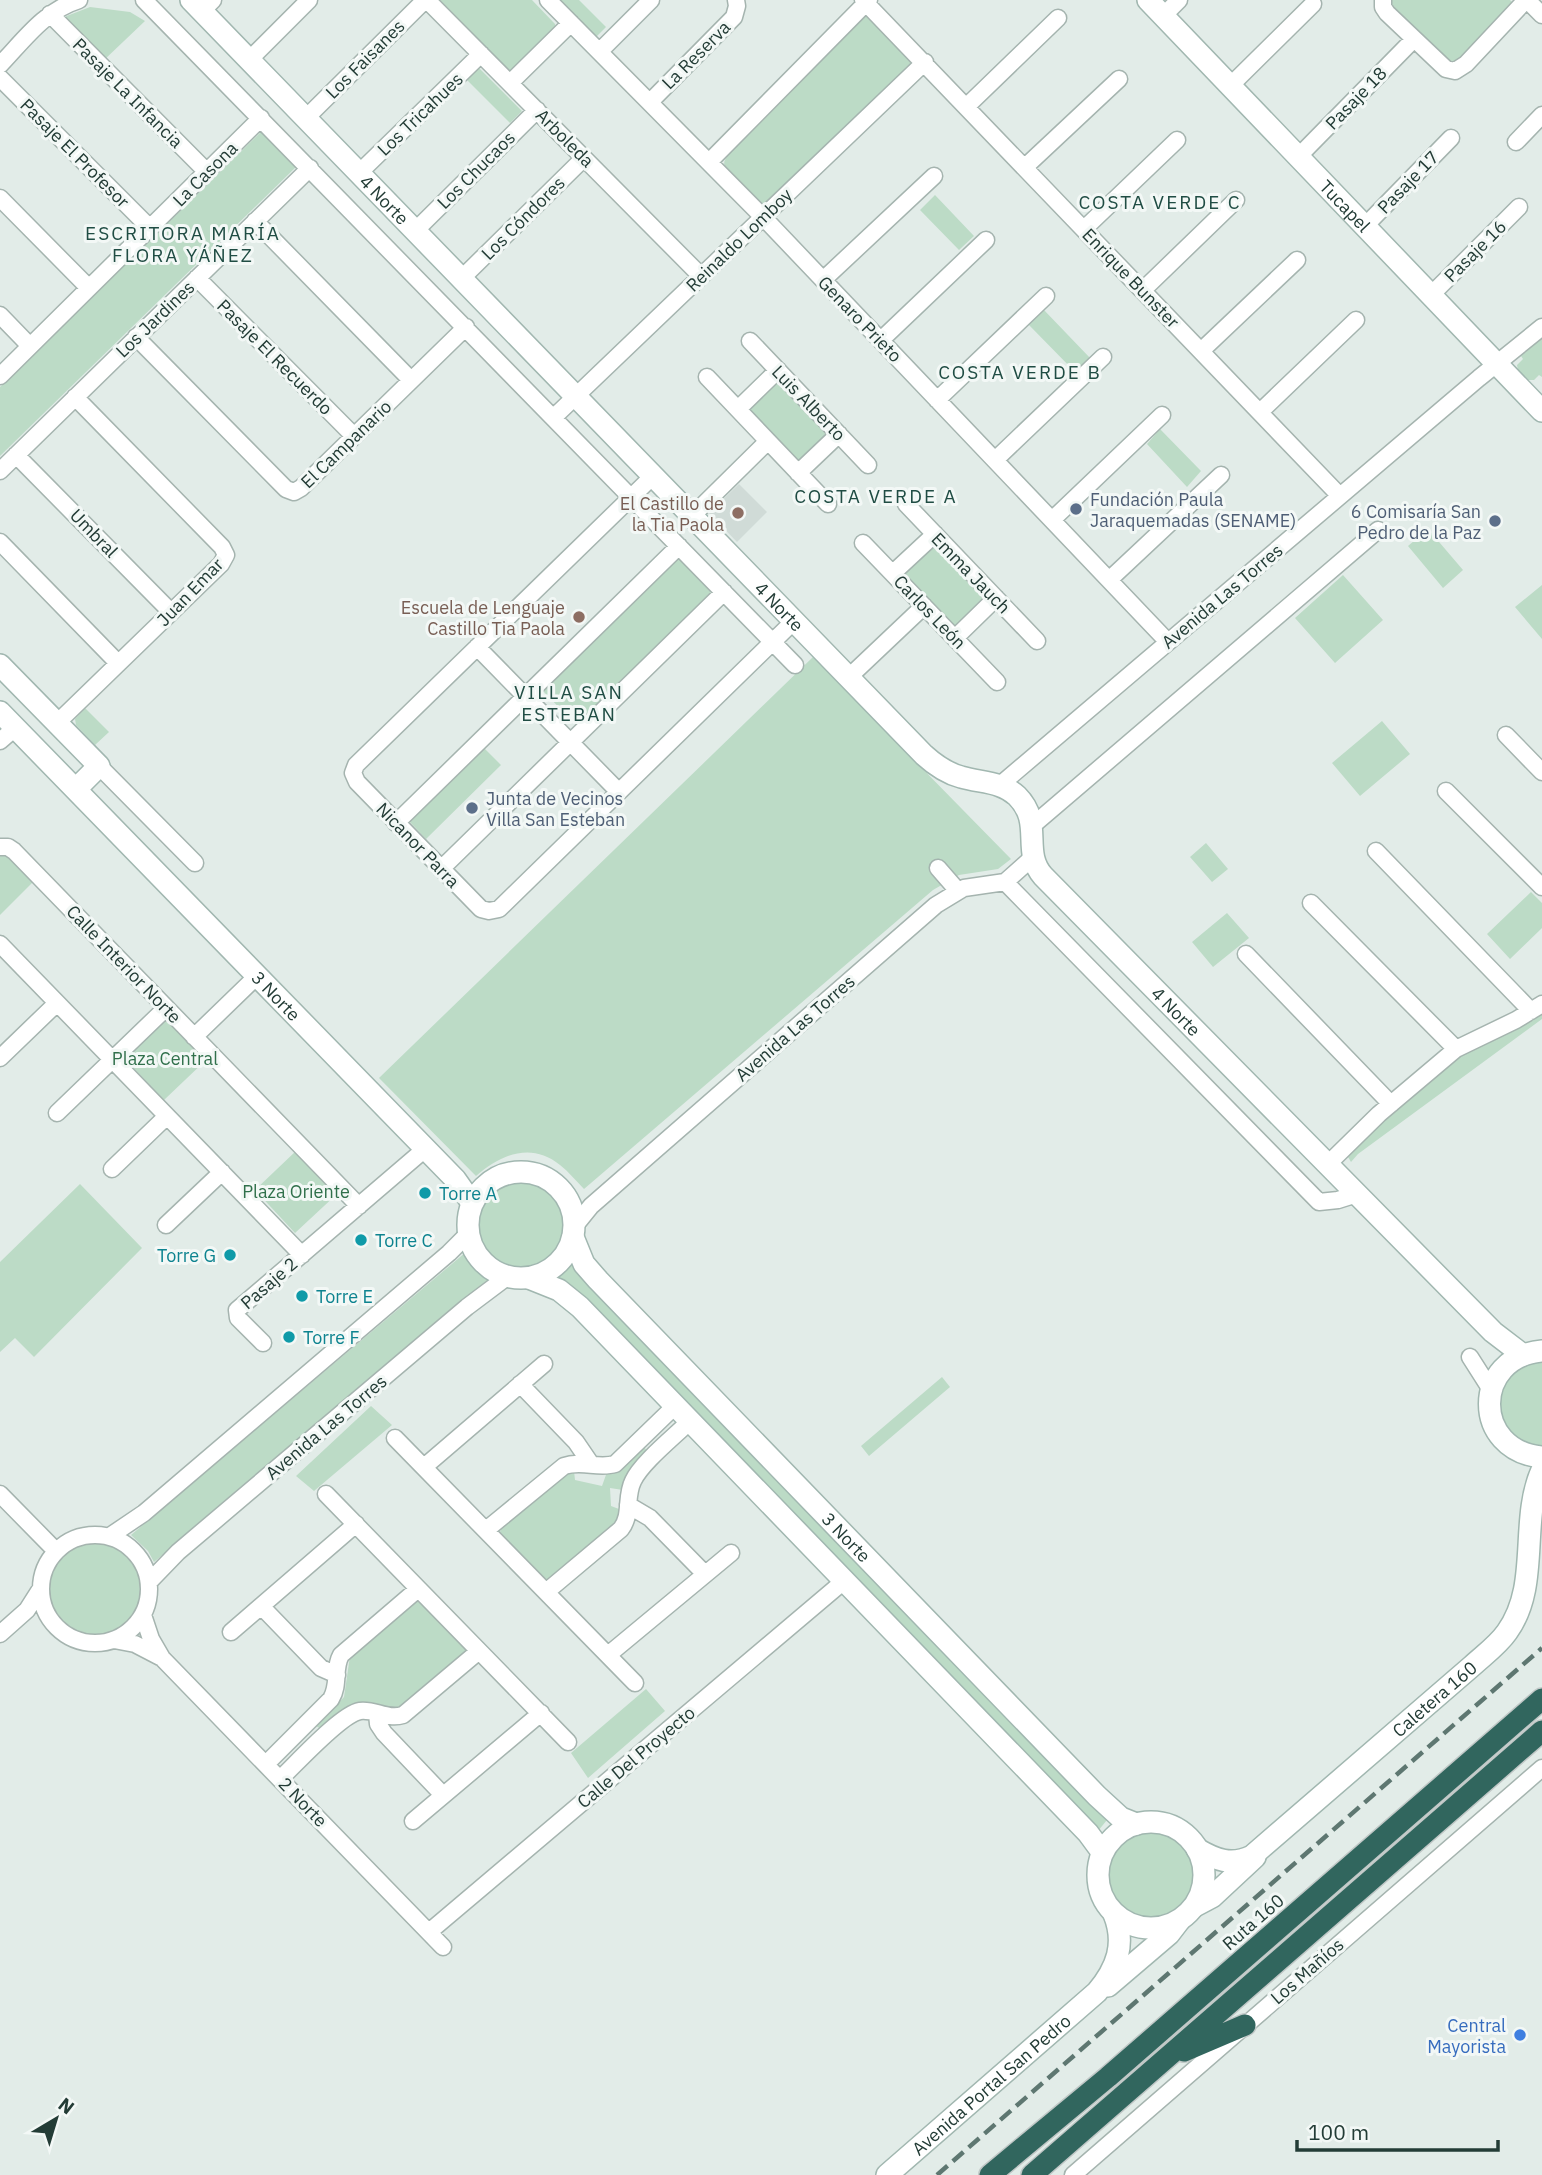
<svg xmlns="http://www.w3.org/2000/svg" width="1542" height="2175" viewBox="0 0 1542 2175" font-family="'IBM Plex Sans',sans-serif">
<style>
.built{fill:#d0dbd7}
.green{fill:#bcdbc6}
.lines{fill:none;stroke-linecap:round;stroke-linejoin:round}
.street-casing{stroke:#a5b4af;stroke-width:19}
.secondary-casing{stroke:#a1b7b0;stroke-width:24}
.highway-casing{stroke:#c1c8c7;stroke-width:24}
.street{stroke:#fff;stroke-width:16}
.secondary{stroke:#fff;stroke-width:21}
.highway{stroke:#31665e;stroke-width:21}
.rail{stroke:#5e7771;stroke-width:4.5;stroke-dasharray:14 7;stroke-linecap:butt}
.service-dot{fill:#5c6f8a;stroke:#f3f8f6;stroke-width:2.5}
.education-dot{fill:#8d6e63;stroke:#f3f8f6;stroke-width:2.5}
.culture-dot{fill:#0f9aa8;stroke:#f3f8f6;stroke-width:2.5}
.shop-dot{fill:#3f7fe0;stroke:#f3f8f6;stroke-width:2.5}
.labels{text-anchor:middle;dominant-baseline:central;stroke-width:6;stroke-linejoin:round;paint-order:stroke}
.street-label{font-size:18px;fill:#233c36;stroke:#f3f8f6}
.service-label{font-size:18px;fill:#4e5e75;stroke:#f3f8f6;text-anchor:start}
.education-label{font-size:18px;fill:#785e54;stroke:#f3f8f6;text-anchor:end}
.park-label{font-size:18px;fill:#30704b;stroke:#f3f8f6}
.culture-label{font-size:18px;fill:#0d838f;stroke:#f3f8f6;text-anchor:start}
.shop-label{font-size:18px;fill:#366cbe;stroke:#f3f8f6;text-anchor:end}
.neighbourhood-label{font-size:19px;letter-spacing:2px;fill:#204d44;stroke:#f3f8f6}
</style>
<rect width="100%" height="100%" fill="#e2ece8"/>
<path class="built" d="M739 484 767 512 737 542 709 513Z"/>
<path class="green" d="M440 0H532L555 24V29L517 68 510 71Z
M555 0H579L606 27 594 39Z
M1390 0H1510L1513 3 1497 25 1494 22 1455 63 1449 62 1390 5Z
M90 7 130 12 145 21 103 61 59 19Z
M865 16H870L910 58V67L765 205C755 201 729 177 725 167 723 161 725 161 727 156Z
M479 68 522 111 510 123 467 80Z
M264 129 298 165 0 456V387Z
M935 195 974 236 959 250 920 210Z
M1043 309 1091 359 1076 373 1028 324Z
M1542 338V377L1539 375 1534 380H1526L1518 371 1517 365 1523 359 1521 356Z
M780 379 829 434 799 463 748 414V406Z
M1160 429 1201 471 1187 487 1147 444Z
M1428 529 1463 570 1443 588 1408 546Z
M930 545H939L985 596 986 603 958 628 951 626 904 576 905 568Z
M678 557 712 591 577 726 543 691Z
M1343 575 1383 620 1335 663 1295 618Z
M1542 585V639L1515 607Z
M813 657 1011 859 998 869 959 875 933 890 584 1189C576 1181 569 1172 560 1165 531 1141 500 1155 476 1176L379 1078Z
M85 708 109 732 95 745 76 725 75 719Z
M1382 721 1410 754 1360 796 1332 763Z
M481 745 501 765 426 839 409 821 408 817Z
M1206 843 1228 869 1212 882 1190 857Z
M4 850 34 881 0 915V853Z
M1531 892 1542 903V928L1510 959 1487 934Z
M1227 913 1249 938 1213 967 1192 942Z
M1542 1012V1019L1358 1154 1351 1162 1348 1157 1393 1111 1466 1051Z
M166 1017 206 1060 164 1100 123 1057Z
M297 1150 338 1193 295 1233 255 1190Z
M472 1226a47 47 0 1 1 94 0a47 47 0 1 1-94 0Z
M80 1184 142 1248 34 1357 15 1338 0 1352V1262Z
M466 1252 478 1269 489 1279 154 1562 148 1551 131 1535Z
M572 1264 1111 1815 1098 1831 963 1688 553 1279 564 1273Z
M1542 1359V1452L1501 1430C1497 1377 1490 1379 1542 1359Z
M942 1377 950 1387 869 1456 861 1446Z
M371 1406 392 1425 314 1491 296 1476Z
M644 1447 648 1452 623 1490 610 1488 611 1506 619 1509 621 1520 550 1579 544 1580 500 1532 501 1528 559 1476 574 1471 575 1480 602 1486 607 1472Z
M49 1589a47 47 0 1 1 94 0a47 47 0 1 1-94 0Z
M418 1596 470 1651 433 1684 396 1710 352 1704 321 1729 316 1726 344 1697 350 1656Z
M646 1689 665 1711 588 1778 571 1753Z
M1105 1875a46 46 0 1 1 92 0a46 46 0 1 1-92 0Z"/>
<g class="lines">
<defs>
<path id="street" d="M144 0 795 665
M427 0 701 276
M548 0 763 217 1168 642
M863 0 1340 496
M1383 0V7L1387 13 1446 69 1455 71 1466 64 1526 0
M1527 0 1542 15
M202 11 213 0
M50 14 207 172
M1163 16 1179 0
M600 51 651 0
M249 60 309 0
M0 65C24 40 44 11 79 0
M0 78 150 228
M510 83 571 23
M1230 86 1313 4
M650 102 734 17 737 6 736 0
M967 106 1058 18
M306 118 425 0
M1516 142 1542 115
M1298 157 1414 39
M709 162 869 0
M1025 167 1119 79
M359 173 481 54
M0 198 89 288
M255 221 411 380
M1365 226 1451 138
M1084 229 1177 140
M415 231 537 110
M197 278 354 436
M462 278 584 158
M823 280 934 176
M1143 290 1236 200
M1431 295 1519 207
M0 315 30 346
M136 337 286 489 294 492 301 488 466 327
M881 340 986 240
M750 341 868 465
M1201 351 1297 260
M0 376 261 118
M707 377 828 504
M937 400 1046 296
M738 409 778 370
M1260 412 1356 320
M554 417 925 62
M16 455 171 612
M995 460 1103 357
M0 471 310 168
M798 473 839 434
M653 476 356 765 353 773 357 782 481 909 489 911 499 909 794 621
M906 504 1037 641
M692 516 768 441
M1052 520 1162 415
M0 542 118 663
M863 543 997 682
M893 573 935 534
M1109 580 1221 475
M955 638 996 598
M477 647 619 792
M849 677 924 606
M57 723 221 564 226 555 222 547 75 397
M1506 735 1542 772
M0 741 15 728
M99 766 195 863
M1000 785 1479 378 1542 327
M1446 791 1542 887
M396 823 679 546
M1032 826 1378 530
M0 847H8L14 851 359 1206
M1376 851 1531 1011
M938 868 958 891
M441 869 724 592
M1005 882 1319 1202 1338 1200 1357 1194
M1311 903 1456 1049
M0 944 302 1255
M1246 954 1391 1104
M194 1037 257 976
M0 1058 57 1003
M57 1113 166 1008
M1328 1164 1379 1114 1456 1049 1516 1020 1542 1004
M112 1169 167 1116
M166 1225 222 1172
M574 1227 591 1206 936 905 964 888 1005 882 1032 858
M263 1343 238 1318 237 1310 425 1149
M1470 1357 1491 1390
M520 1384 576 1442 591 1464
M395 1438 635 1683
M424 1467 544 1364
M0 1494 56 1551
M326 1494 568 1742
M628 1505 650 1518 705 1574
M486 1530 564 1466C582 1460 598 1469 615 1464L675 1406
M41 1589a54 54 0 1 1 108 0a54 54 0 1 1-108 0Z
M110 1536 144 1513 449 1253 468 1234
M149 1582 178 1552 467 1307 507 1277
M546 1592 621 1529C632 1515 625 1497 633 1481 641 1463 675 1436 690 1421
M261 1606 321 1668 337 1675
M143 1615 151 1639 162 1658 443 1947
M231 1632 356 1524
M0 1634 27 1610 41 1588
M114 1640 135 1644 160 1657
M608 1655 731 1553
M377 1714 378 1724 384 1733 443 1795
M266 1764 331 1699C340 1684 333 1669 341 1655L418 1589
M280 1779C296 1764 341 1714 360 1711 375 1709 387 1720 403 1715L479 1651
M413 1821 541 1713
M429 1932 844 1581
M1073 2175 1542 1768"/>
<g id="secondary">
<path id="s1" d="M191 0 924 755C935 765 946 773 961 777 981 783 1001 781 1017 796 1044 823 1021 851 1043 876L1493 1332 1523 1355"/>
<path id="s2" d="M1148 0 1542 411"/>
<path d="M0 665 99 766 76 789"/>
<path id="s3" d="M0 712 455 1179 472 1203"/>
<circle cx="521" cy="1225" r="53"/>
<path id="s4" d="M573 1237 584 1264 598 1280 1097 1796 1121 1818 1136 1824"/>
<path d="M529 1278 559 1290 580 1307 1088 1833 1102 1852"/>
<path d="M1542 1351C1472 1357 1472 1451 1542 1457"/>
<circle cx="1151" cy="1875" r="53"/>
<path id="s5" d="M1197 1849C1216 1860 1231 1866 1252 1856L1472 1666C1484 1655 1498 1645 1507 1632 1541 1585 1519 1521 1542 1470"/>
<path d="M1195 1906 1212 1897 1255 1857"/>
<path d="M1108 1986 1169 1934 1179 1921"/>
<path id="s6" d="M887 2175 1097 1992C1117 1968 1126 1944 1114 1914"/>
</g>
<path id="highway" d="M1184 2051 1245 2025
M990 2175 1108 2077 1542 1699
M1032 2175 1542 1731"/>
</defs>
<use href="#street" class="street-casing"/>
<use href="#secondary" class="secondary-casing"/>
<use href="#highway" class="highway-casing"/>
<use href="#street" class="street"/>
<use href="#secondary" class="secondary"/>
<use href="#highway" class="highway"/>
<path class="rail" d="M937 2175 1542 1648"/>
</g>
<g class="service-dot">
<circle cx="1076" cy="509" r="7"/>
<circle cx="1495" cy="521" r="7"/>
<circle cx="472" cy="808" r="7"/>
</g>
<g class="education-dot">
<circle cx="738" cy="513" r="7"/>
<circle cx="579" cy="617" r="7"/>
</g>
<g class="culture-dot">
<circle cx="425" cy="1193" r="7"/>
<circle cx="361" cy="1240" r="7"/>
<circle cx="230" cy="1255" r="7"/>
<circle cx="302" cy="1296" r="7"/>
<circle cx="289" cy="1337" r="7"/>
</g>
<circle class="shop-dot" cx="1520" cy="2035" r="7"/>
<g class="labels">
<g class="street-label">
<text transform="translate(696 55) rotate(-45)">La Reserva</text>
<text transform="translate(365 59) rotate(-45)">Los Faisanes</text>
<text transform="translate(128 93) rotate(45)">Pasaje La Infancia</text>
<text transform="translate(1356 98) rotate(-46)">Pasaje 18</text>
<text transform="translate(420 114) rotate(-44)">Los Tricahues</text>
<text transform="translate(565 138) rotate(45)">Arboleda</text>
<text transform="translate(75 153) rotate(45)">Pasaje El Profesor</text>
<text transform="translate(476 170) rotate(-45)">Los Chucaos</text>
<text transform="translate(205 174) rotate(-45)">La Casona</text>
<text transform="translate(1408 182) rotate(-46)">Pasaje 17</text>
<text stroke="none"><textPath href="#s1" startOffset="278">4 Norte</textPath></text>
<text stroke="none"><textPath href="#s2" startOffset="285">Tucapel</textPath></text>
<text transform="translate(523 218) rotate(-45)">Los Cóndores</text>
<text transform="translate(739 240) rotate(-44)">Reinaldo Lomboy</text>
<text transform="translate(1475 251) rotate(-45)">Pasaje 16</text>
<text transform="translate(1131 278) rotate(46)">Enrique Bunster</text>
<text transform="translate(155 319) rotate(-44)">Los Jardines</text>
<text transform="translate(860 319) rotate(46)">Genaro Prieto</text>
<text transform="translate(275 357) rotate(45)">Pasaje El Recuerdo</text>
<text transform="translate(809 403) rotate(46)">Luis Alberto</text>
<text transform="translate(346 444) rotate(-44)">El Campanario</text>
<text transform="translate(94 533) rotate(46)">Umbral</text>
<text transform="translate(971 573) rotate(46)">Emma Jauch</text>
<text transform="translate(190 592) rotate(-46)">Juan Emar</text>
<text transform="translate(1222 596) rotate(-40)">Avenida Las Torres</text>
<text stroke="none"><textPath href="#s1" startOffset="845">4 Norte</textPath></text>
<text transform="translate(930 612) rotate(46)">Carlos León</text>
<text transform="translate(418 845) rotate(46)">Nicanor Parra</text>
<text transform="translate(124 964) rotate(46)">Calle Interior Norte</text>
<text stroke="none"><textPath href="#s3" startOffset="396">3 Norte</textPath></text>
<text stroke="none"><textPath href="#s1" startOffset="1432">4 Norte</textPath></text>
<text transform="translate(795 1028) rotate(-41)">Avenida Las Torres</text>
<text transform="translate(269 1283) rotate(-41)">Pasaje 2</text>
<text transform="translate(326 1427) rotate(-40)">Avenida Las Torres</text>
<text stroke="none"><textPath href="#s4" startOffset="408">3 Norte</textPath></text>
<text stroke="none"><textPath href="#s5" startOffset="299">Caletera 160</textPath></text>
<text transform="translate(636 1757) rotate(-40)">Calle Del Proyecto</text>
<text transform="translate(303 1802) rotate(46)">2 Norte</text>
<text transform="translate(1253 1922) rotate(-41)">Ruta 160</text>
<text transform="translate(1307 1971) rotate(-41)">Los Mañíos</text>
<text stroke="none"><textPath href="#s6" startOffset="138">Avenida Portal San Pedro</textPath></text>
</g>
<g class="service-label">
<text x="1090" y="499">Fundación Paula<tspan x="1090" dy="21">Jaraquemadas (SENAME)</tspan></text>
<text x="1481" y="511" text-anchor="end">6 Comisaría San<tspan x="1481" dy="21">Pedro de la Paz</tspan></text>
<text x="486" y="798">Junta de Vecinos<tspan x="486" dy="21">Villa San Esteban</tspan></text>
</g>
<g class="education-label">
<text x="724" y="503">El Castillo de<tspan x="724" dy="21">la Tia Paola</tspan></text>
<text x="565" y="607">Escuela de Lenguaje<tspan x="565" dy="21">Castillo Tia Paola</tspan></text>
</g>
<g class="park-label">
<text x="165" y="1058">Plaza Central</text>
<text x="296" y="1191">Plaza Oriente</text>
</g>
<g class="culture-label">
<text x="439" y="1193">Torre A</text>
<text x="375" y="1240">Torre C</text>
<text x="216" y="1255" text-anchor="end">Torre G</text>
<text x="316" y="1296">Torre E</text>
<text x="303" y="1337">Torre F</text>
</g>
<g class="shop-label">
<text x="1506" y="2025">Central<tspan x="1506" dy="21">Mayorista</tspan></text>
</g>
<g class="neighbourhood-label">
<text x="1160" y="202">COSTA VERDE C</text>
<text x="183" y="233">ESCRITORA MARÍA<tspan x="183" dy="22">FLORA YÁÑEZ</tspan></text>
<text x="1020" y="372">COSTA VERDE B</text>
<text x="876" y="496">COSTA VERDE A</text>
<text x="569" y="692">VILLA SAN<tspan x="569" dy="22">ESTEBAN</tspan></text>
</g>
</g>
<g transform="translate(56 2119) rotate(38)" stroke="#f3f8f6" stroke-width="5" paint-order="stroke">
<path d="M0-5L12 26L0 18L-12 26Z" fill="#233c36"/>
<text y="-10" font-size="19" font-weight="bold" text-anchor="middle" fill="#233c36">N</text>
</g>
<path d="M1297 2140v10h201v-10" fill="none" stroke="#233c36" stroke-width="3.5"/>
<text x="1308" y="2140" font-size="21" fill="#233c36" stroke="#f3f8f6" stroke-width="5" paint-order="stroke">100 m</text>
</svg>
